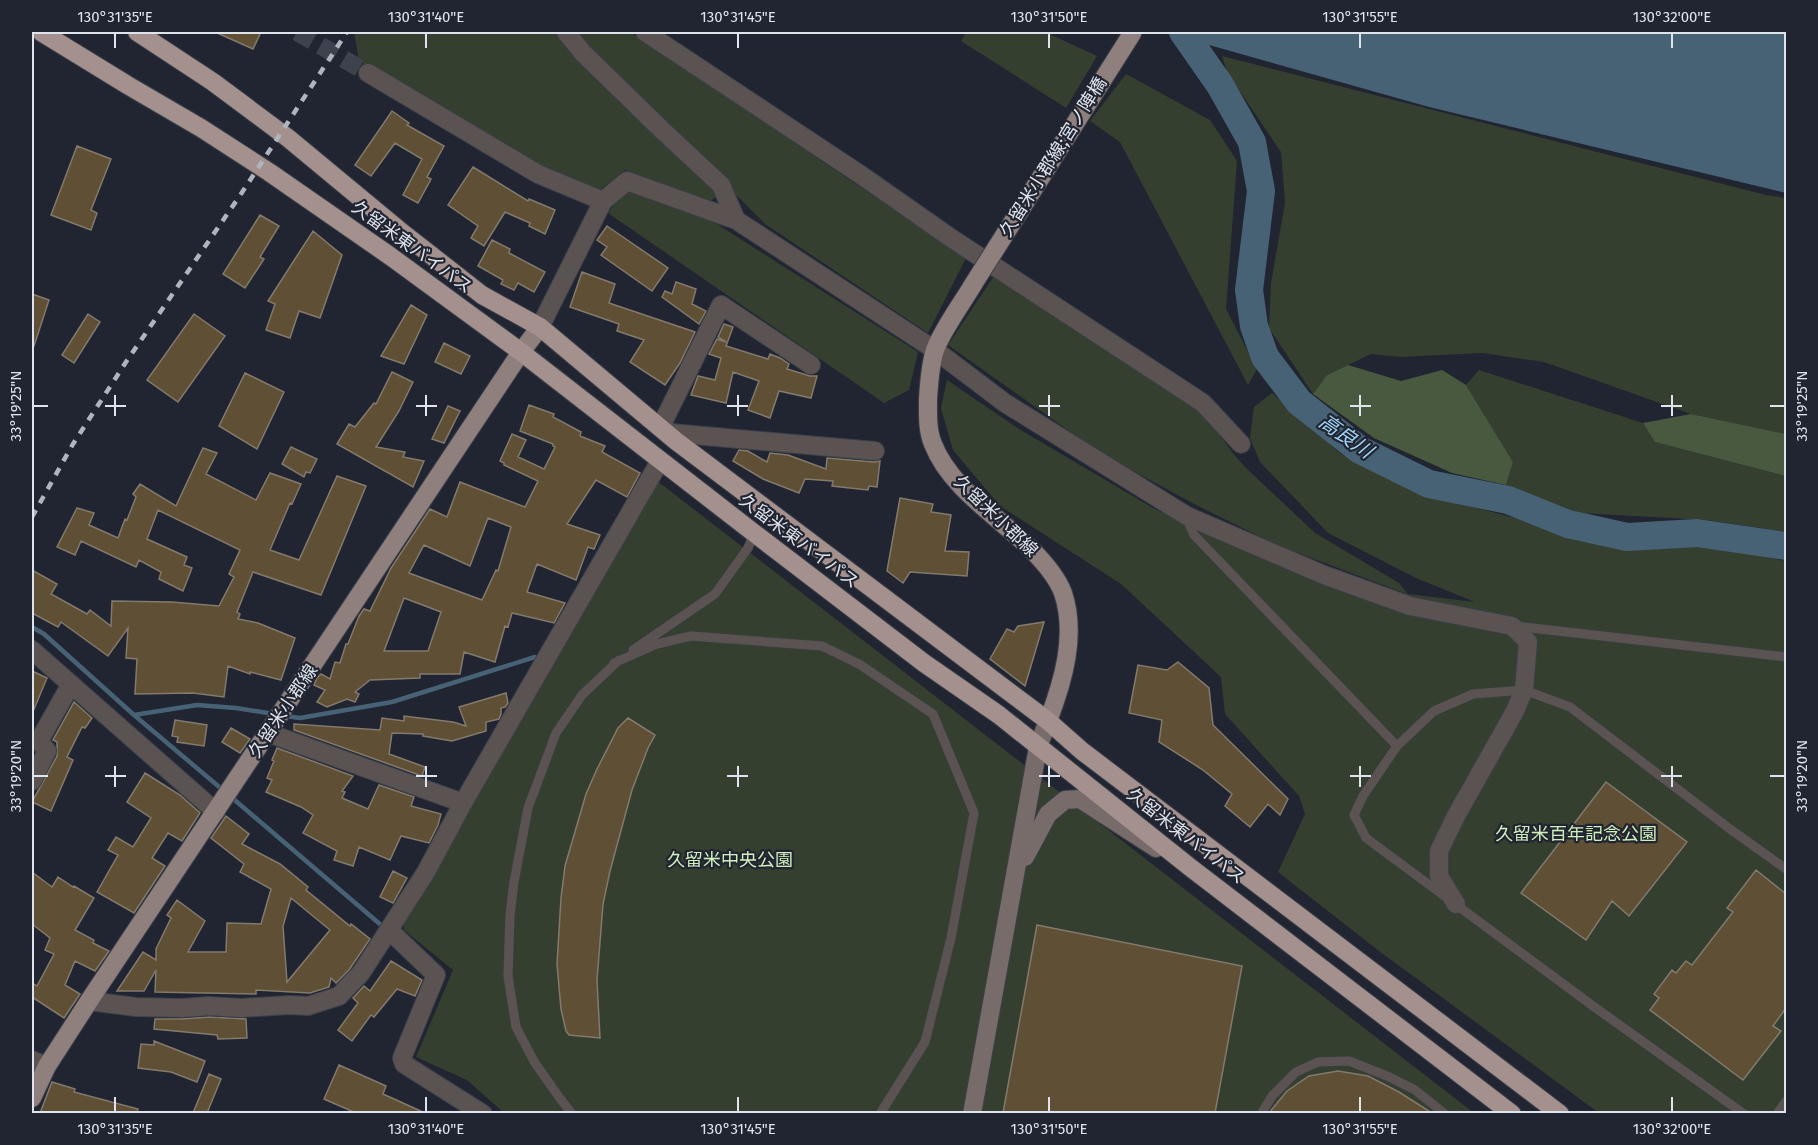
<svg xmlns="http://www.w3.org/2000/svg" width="1818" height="1145" viewBox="0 0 1818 1145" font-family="'Fira Sans','Noto Sans JP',sans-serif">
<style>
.green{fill:#353f2f}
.forest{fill:#49593f}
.water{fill:#476275}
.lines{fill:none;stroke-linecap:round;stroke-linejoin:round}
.stream{stroke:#476275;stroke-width:4.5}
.river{stroke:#476275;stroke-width:28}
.building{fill:#5e4f35;stroke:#837a6d;stroke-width:1.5;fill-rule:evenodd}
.street-tunnel{stroke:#3d424d;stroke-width:18;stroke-dasharray:18 9;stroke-linecap:butt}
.lane-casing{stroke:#3b404b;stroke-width:10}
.street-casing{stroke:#3b404b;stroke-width:20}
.secondary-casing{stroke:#3b404b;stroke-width:20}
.primary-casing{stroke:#3b404b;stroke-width:20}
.highway-casing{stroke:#3b404b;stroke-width:20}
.lane{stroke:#5a5352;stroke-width:9}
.street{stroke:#5a5352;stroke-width:18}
.secondary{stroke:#786c6a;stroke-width:18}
.primary{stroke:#8f807d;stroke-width:18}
.highway{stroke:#a4918e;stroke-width:18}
.rail{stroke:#b0b5bd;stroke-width:4.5;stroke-dasharray:8 8;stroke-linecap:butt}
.primary-bridge-casing{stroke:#3b404b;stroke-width:20;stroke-linecap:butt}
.primary-bridge{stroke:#8f807d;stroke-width:18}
.ticks{fill:none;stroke:#dfe3eb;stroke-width:2}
.labels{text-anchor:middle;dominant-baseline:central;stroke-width:4.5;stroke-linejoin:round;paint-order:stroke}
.street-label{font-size:18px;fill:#dfe3eb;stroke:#202531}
.park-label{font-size:18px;fill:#d0eebb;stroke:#202531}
.water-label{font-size:20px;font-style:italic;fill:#9fd4f8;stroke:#202531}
.neatline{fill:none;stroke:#dfe3eb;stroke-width:2}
.ticks-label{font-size:15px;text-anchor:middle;fill:#dfe3eb}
</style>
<rect width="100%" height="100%" fill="#202531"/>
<path class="green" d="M354 32H562L720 194 710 201 625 170 596 193 525 163 359 61Z
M578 32H630L966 258 928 333 765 224 602 60Z
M966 32H1045L1097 56 1066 108 961 41Z
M1222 56 1766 195 1786 198V434L1691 414 1544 362 1482 353 1400 357 1371 354 1327 375 1313 394 1269 328 1271 283 1285 203 1281 152 1227 72Z
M1126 74 1210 120 1237 161 1226 309 1257 369 1248 385 1120 142 1090 121Z
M628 186 706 217 918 352 909 390 884 403 608 213Z
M994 276 1200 408 1232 452 1246 468 1315 533 1399 583 1408 594 1475 602 1416 578 1328 533 1260 462 1250 438 1254 407 1272 393 1341 454 1453 502 1629 547 1702 544 1786 561V1113H1599L1379 951 1278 872 1305 814 1299 796 1225 714 1221 677 1121 584 1000 506 953 450 941 408 947 380 1019 429 1153 508 1322 585 1391 607 1407 594 1277 545 1196 505 1100 453 948 345Z
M1479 370 1643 423 1655 442 1786 476V532L1707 520 1579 513 1506 485 1513 462 1466 385Z
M656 480 1474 1113H504L467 1080 416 1057 453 970 404 930 403 919Z"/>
<path class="forest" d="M1348 365 1401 381 1442 370 1466 385 1513 462 1506 485 1452 473 1374 438 1313 394 1327 375Z
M1691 414 1786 434V476L1655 442 1643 423Z"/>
<path class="water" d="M1163 32H1786V193L1429 107Z"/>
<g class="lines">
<path class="stream" d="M32 627 44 634 134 715 224 791
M134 715 197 705 236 708 274 714
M285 716 300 718 392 702 535 657
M230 796 381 925"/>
<path class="river" d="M1183 32 1220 85 1252 142 1261 191 1249 290 1254 326 1265 357 1299 402 1360 450 1429 484 1508 500 1568 524 1627 537 1697 533 1786 546"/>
</g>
<path class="building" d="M215 32H261L253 49Z
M392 111 409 123 407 125 444 146 427 177 431 179 418 203 403 195 422 159 395 143 371 176 355 165Z
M77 146 111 159 91 210 97 213 91 230 51 215Z
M473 167 528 201 529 199 555 210 545 234 529 226 530 223 505 212 484 246 471 238 478 226 448 205Z
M260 215 279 226 260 257 264 259 245 288 223 274Z
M607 226 668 268 652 291 601 255 607 247 597 240Z
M313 231 342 255 320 318 299 311 290 338 266 330 275 304 268 301Z
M492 240 510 249 509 253 545 272 534 292 518 283 514 290 501 284 503 280 478 266Z
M582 272 615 284 609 303 695 332 680 363 665 385 630 362 644 340 617 331 619 324 570 307Z
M676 282 696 289 692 304 706 311 699 324 662 297 665 291 672 294Z
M32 294 49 300 34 346H32Z
M411 305 427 315 404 364 381 356Z
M88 314 100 322 74 363 62 355Z
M194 314 225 336 178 402 147 380Z
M724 324 733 327 726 346 768 359 770 354 780 358 789 364 787 369 810 376H817L811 398 779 391 770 418 748 410 759 381 733 372 726 403 691 395 698 376 715 380 721 358 709 354 717 339 726 342 718 337Z
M444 343 470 356 461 374 435 362Z
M392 372 413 382 399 411 376 447 405 452 403 457 424 461 413 487 337 444 349 424 355 427 374 403 376 404Z
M245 373 284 392 257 449 219 426Z
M529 405 554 414 553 417 581 432 580 436 605 446 602 452 640 473 627 497 596 480 567 524 600 535 594 549 588 547 576 580 537 564 527 592 565 603 554 623 512 613 508 627 505 626 495 662 464 652 460 674H420V678L370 680 355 692 359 694 355 702 347 699 327 707 317 702 325 690 314 685 317 678 321 674 330 679 335 662 340 663 346 644H348L359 616 364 609 370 611 391 568 430 509 447 517 460 482 525 507 538 481 504 465V463L500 461 512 434 526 440 518 457 544 469 555 447 553 446V444L520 431ZM488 518 511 527 498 571 496 570 482 600 409 573 424 545 470 566ZM404 598 441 612 428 651H384Z
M448 406 460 411 444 443 432 439Z
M291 447 317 459 310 473 306 472 304 477 282 464Z
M203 448 217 453 206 474 256 500 270 473 301 484 292 504 290 503 270 550 299 560 337 476 366 486 321 595 253 572 237 612 240 614 238 619 258 623 295 638 281 680 250 672V674L228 666 224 697 193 693 135 694 137 659 126 658 128 628 108 656 61 622 58 627 32 613V570L57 584 51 594 87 614 90 610 111 626 112 601 172 602 219 606 234 577 229 574 240 550 158 510 147 539 187 557 184 565 192 568 183 591 159 579 161 572 139 560 136 567 81 541 75 555 57 547 77 508 94 513 89 525 118 538 125 519 127 520 136 497 133 494 140 484 176 506Z
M739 450 748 451 767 462 770 453 788 455 826 469 827 458 874 462 880 461 877 487 869 486 868 490 832 486 833 481 805 479 799 493 763 479 733 461Z
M900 498 933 504 931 512 951 515 945 551 969 552 967 576 910 572 903 583 887 571Z
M1044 622 1025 686 990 659 1007 629 1014 632 1018 626Z
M1178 662 1209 688 1213 725 1288 799 1280 815 1268 804 1250 827 1225 806 1232 794 1203 770 1159 742 1162 720 1129 713 1138 665 1167 670Z
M32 671 47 678 32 714Z
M506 693 508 703 505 707 501 708V714L499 719 486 722V731L452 741 423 736V734L392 733 389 754 425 767 422 776 294 730V724L380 730 382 718 404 721V716L453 722 466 726 459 707Z
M74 702 92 718 85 728 82 727 67 757 73 760 51 811 32 802 57 756V742L53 740Z
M628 718 655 735 648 748 632 790 610 871 603 904 597 980 600 1038 569 1035 566 1031 561 1009 557 964 561 898 565 866 586 794 597 769 618 728Z
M175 720 207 725 204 746 177 742 178 737 172 736Z
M231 728 250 739 240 753 222 742Z
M277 748 353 776 342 791 345 792 342 798 368 809 379 785 414 797 411 806 441 814 438 825 429 843 401 836 390 860 359 847 353 866 334 860 337 851 303 833 313 815 301 807 266 792 272 780 267 778 274 761 272 760Z
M145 773 180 795 200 813 182 841 168 833 152 858 165 866 134 913 97 892 118 855 108 850 116 837 133 847 151 818 127 802Z
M1606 782 1687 842 1629 916 1612 901 1586 940 1521 893Z
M226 816 249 834 242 844 280 864 308 887 306 890 350 926 351 924 370 939 349 970 336 983 331 978 329 987 310 993 256 990V994L155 992 156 970 144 991H117L143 952 156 960V949L171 918 167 915 177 900 205 921 188 952H226L227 923 261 924 271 889 240 872 244 864 211 838ZM291 898 330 930 287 982 283 926Z
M1756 870 1786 894V1008L1773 1026 1781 1031 1743 1080 1650 1010 1659 998 1654 994 1672 970 1676 973 1686 961 1692 965 1733 912 1727 908Z
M393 871 407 878 393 903 380 897Z
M32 872 52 887 58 877 73 887 74 886 94 898 75 930 94 940 93 943 109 951 95 971 75 961 65 985 80 994 64 1018 32 997V983L37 986 54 954 45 950 50 938 32 924Z
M1037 925 1242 966 1215 1113H1003Z
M391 961 422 980 415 996 397 989 374 1017 371 1015 352 1041 338 1030 358 1003 353 998 364 986 370 991Z
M209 1017 246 1019 247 1038 218 1039 217 1035 154 1029 155 1019H182Z
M154 1041 205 1061 197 1082 171 1072 138 1068 141 1044 154 1045Z
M339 1065 386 1086 383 1094 425 1113H356L324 1099Z
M1338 1071 1368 1076 1399 1092 1432 1113H1269L1287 1091 1309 1076Z
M209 1074 221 1079 207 1113H193Z
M52 1082 75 1089 74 1092 138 1109 137 1113H40Z"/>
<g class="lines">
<path class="street-tunnel" d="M297 32 368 73"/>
<defs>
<path id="lane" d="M1186 517 1194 535 1397 746
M1514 626 1786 657
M633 650 715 594 748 548 754 533
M614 663 657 644 691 636 822 646 859 664 933 714 974 813 951 938 925 1042 880 1114
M572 1114 559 1097 535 1063 516 1027 508 976 510 915 514 882 528 808 556 733 582 695 619 660
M1261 1114 1272 1096 1296 1072 1318 1062 1349 1061 1387 1076 1415 1090 1445 1114
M1744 1114 1593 1006 1366 838 1354 815 1363 796 1397 746 1434 711 1473 694 1524 690 1570 707 1730 829 1786 869
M1777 1114 1786 1101"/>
<path id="street" d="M566 32 583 53 662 130 721 185 736 220
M645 32 861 175 951 238 1203 403 1241 444
M368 73 538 174 603 201
M540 327 603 201 627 181 736 220 935 350 1005 403 1187 516 1324 575 1410 606 1512 626 1528 642 1524 690 1515 711 1456 816 1439 851V876L1456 904
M661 426 721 305 811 365
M661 426 671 433 875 451
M32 650 216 812
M268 733 463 803
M32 781 47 751 39 741 71 684
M389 930 436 975 402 1058 404 1064 483 1114
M89 1001 136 1007 182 1008 209 1006 241 1008 289 1005 308 1006 339 996 361 973 426 872 463 803 660 461
M32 1060 47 1066"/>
<path id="secondary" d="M1025 857 1048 814 1065 800 1080 799 1156 848
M972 1114 1038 747 1048 721"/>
<path id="primary" d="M974 283C963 302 942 330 935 350 930 365 929 383 928 399 928 413 927 430 933 444 950 488 999 517 1031 549 1043 561 1057 577 1063 593 1077 635 1063 682 1048 721
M32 1098 47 1066 89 1001 521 352 540 327"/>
<path id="highway" d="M41 32 129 86 201 128 269 172 390 256 521 352 754 533 924 663 999 715 1191 868 1512 1114
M137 32 213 82 288 138 399 230 482 295 540 327 676 441 1048 721 1082 751 1560 1114"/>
</defs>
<use href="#lane" class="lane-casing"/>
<use href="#street" class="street-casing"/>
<use href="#secondary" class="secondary-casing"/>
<use href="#primary" class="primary-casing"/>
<use href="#highway" class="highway-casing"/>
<use href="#lane" class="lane"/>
<use href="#street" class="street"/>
<use href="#secondary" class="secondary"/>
<use href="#primary" class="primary"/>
<use href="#highway" class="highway"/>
<path class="rail" d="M32 517 73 444 126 362 241 194 347 32"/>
<defs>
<path id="primary-bridge" d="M974 283 1133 32"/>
</defs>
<use href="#primary-bridge" class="primary-bridge-casing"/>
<use href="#primary-bridge" class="primary-bridge"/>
</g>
<path class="ticks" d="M115 33V48M426 33V48M738 33V48M1049 33V48M1360 33V48M1672 33V48M115 395V416M426 395V416M738 395V416M1049 395V416M1360 395V416M1672 395V416M33 406H48M105 406H126M416 406H437M727 406H748M1039 406H1060M1350 406H1371M1661 406H1682M1770 406H1785M115 766V787M426 766V787M738 766V787M1049 766V787M1360 766V787M1672 766V787M33 776H48M105 776H126M416 776H437M727 776H748M1039 776H1060M1350 776H1371M1661 776H1682M1770 776H1785M115 1097V1112M426 1097V1112M738 1097V1112M1049 1097V1112M1360 1097V1112M1672 1097V1112"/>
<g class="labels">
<g class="street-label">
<text transform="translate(1053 157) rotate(-58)">久留米小郡線;宮ノ陣橋</text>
<text transform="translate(412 247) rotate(36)">久留米東バイパス</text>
<text transform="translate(996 516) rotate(44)">久留米小郡線</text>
<text transform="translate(799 541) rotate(37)">久留米東バイパス</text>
<text transform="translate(283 711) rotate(-56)">久留米小郡線</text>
<text transform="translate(1186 836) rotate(38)">久留米東バイパス</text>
</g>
<g class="park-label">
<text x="1576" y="834">久留米百年記念公園</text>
<text x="730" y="860">久留米中央公園</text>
</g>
<g class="water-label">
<text transform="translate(1346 436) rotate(35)">高良川</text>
</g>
</g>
<rect width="1818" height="1145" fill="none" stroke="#202531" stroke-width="66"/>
<rect x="33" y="33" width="1752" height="1079" class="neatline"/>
<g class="ticks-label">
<text x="115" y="22">130°31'35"E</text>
<text x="426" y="22">130°31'40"E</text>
<text x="738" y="22">130°31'45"E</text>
<text x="1049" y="22">130°31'50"E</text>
<text x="1360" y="22">130°31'55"E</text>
<text x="1672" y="22">130°32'00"E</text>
<text transform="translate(16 406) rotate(-90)" y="5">33°19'25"N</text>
<text transform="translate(1802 406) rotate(-90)" y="5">33°19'25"N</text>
<text transform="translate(16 776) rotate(-90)" y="5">33°19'20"N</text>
<text transform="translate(1802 776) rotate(-90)" y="5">33°19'20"N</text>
<text x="115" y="1134">130°31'35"E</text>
<text x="426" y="1134">130°31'40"E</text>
<text x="738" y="1134">130°31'45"E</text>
<text x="1049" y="1134">130°31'50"E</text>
<text x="1360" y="1134">130°31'55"E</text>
<text x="1672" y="1134">130°32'00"E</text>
</g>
</svg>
